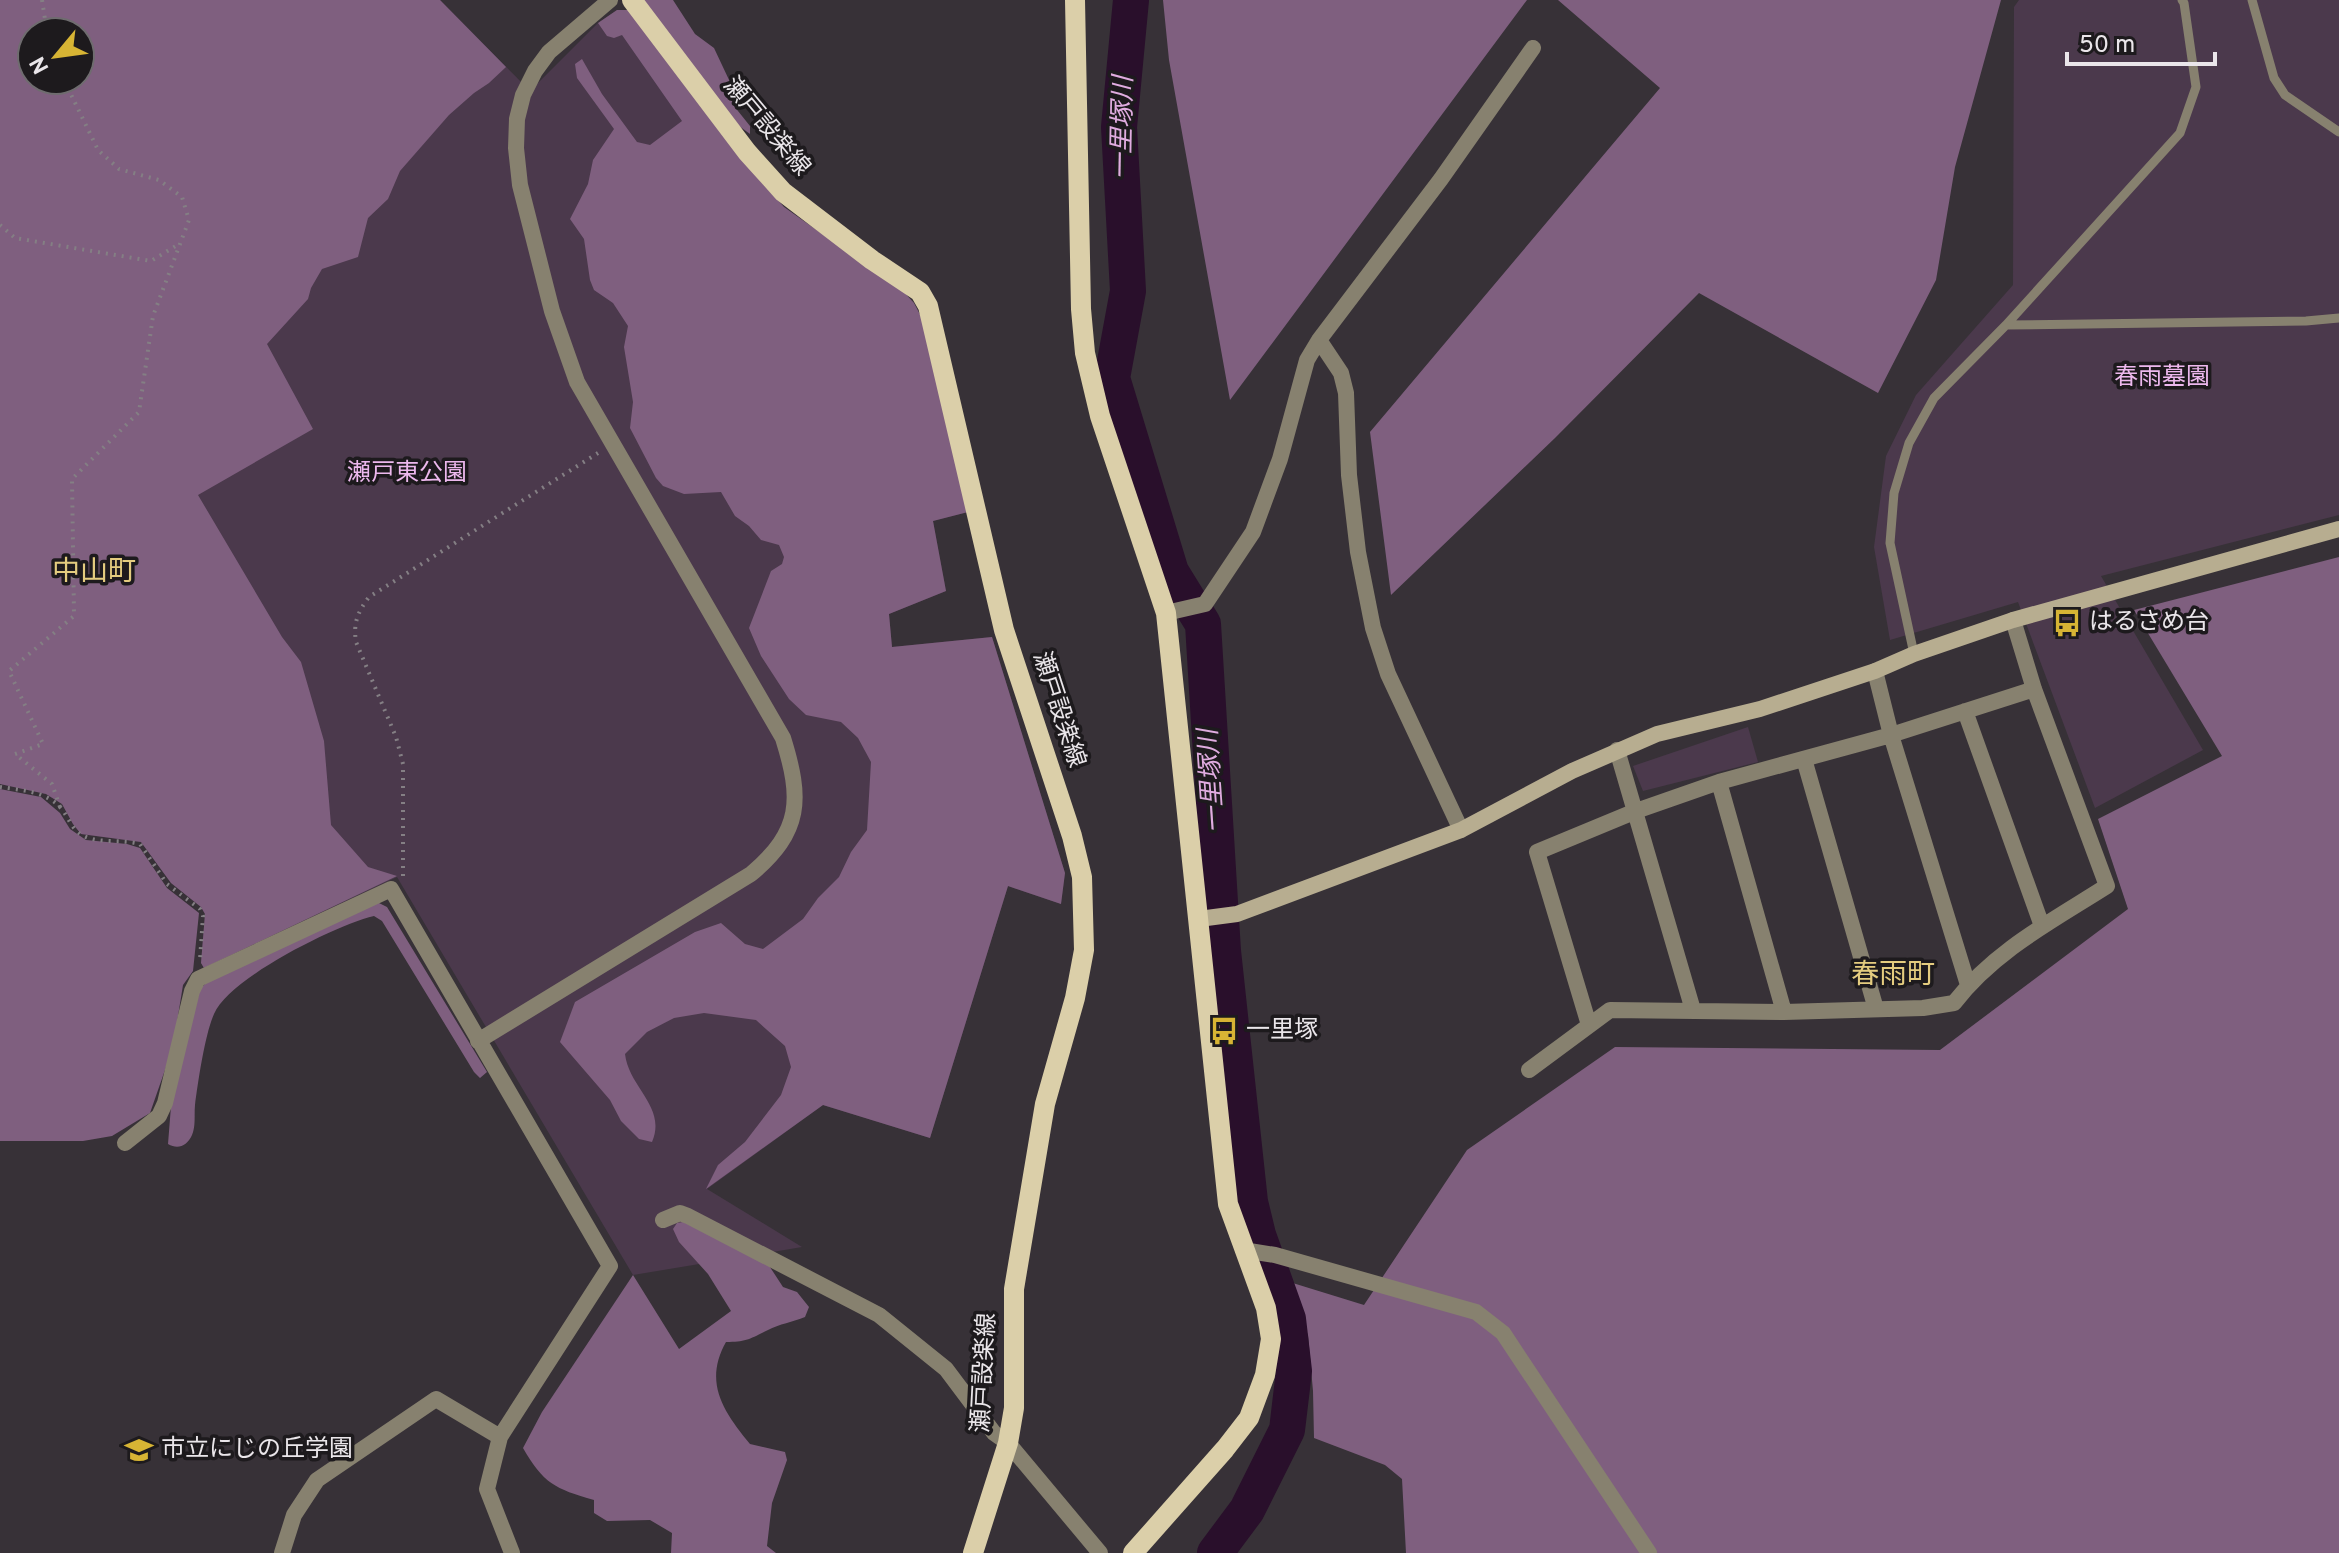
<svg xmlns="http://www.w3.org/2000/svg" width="2339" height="1553" viewBox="0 0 2339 1553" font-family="Overpass,'Noto Sans JP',sans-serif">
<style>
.green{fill:#4b394c;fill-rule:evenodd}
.forest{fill:#7f5f7f;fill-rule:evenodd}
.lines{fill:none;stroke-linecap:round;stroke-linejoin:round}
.river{stroke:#290f2b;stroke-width:36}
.path{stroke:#847f84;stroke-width:4;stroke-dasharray:2 6;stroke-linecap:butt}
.lane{stroke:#87816f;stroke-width:9}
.street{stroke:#87816f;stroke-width:16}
.secondary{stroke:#b7ad90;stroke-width:16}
.primary{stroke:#dbcfa9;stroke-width:20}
.labels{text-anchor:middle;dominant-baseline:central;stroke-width:7;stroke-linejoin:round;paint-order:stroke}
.street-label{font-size:24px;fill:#eae6ea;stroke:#1d1a1d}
.park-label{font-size:24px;fill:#ecb8ed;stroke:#1d1a1d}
.poi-label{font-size:24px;fill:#eae6ea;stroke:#1d1a1d;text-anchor:start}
.water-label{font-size:26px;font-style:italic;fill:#e0ace0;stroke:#1d1a1d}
.quarter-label{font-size:28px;fill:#e4cc7f;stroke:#1d1a1d}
</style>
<rect width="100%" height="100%" fill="#373137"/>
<path class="green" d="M0 0H440L530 91 598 23 617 10 784 207 914 303 968 512 933 521 946 591 889 614 892 647 992 637 1065 873 1061 904 1008 886 930 1138 823 1105 707 1189 802 1247 633 1275 397 877 204 968 201 963 205 914 201 907 171 883 141 842 81 834 73 824 62 804 46 794 0 784ZM32 32H80V80H32Z
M2019 0H2339V515L2101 576 2203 750 2095 808 2018 602 1890 640 1874 547 1886 456 1916 395 2013 285 2014 7Z
M1748 727 1758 762 1643 791 1633 766Z"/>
<path class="forest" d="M0 0H440L506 67 489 83 474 93 449 115 400 171 388 199 368 218 358 257 322 269 311 288 308 299 267 344 313 429 198 495 282 637 301 662 324 741 331 825 368 867 397 876 204 968 201 963 205 914 201 907 171 883 141 842 81 834 73 824 62 804 46 794 0 784ZM32 32H80V80H32Z
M642 0H673L695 34 714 48 730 82 734 106 750 126V134L739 126Z
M1163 0H1527L1230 400 1169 60Z
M1558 0H2001L1955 167 1936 280 1878 393 1699 293 1555 438 1391 595 1370 432 1660 88Z
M617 10H628L762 183 784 207 903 291 914 303 924 322 968 512 933 521 946 591 889 614 892 647 992 637 1065 873 1061 904 1008 886 930 1138 823 1105 706 1189 718 1165 745 1142 781 1095 791 1067 785 1046 756 1020 704 1013 674 1018 647 1032 625 1054C629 1088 667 1107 652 1142L639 1139 621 1121 610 1100 560 1042 575 1002 695 932 721 923 745 944 763 949 803 919 818 898 839 877 851 852 867 830 871 762 858 738 841 722 806 715 789 699 761 656 749 628 771 571 782 564 784 557 779 545 761 540 749 526 735 516 721 492 684 494 663 486 656 478 630 428 633 402 624 347 628 326 613 303 594 290 590 280 584 239 570 219 588 184 593 160 614 129 577 78 575 64 582 59 602 94 637 142 650 145 682 121 622 35 614 38 607 36 598 23Z
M2339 557V1553H1406L1402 1479 1385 1465 1314 1438 1313 1391 1308 1335 1283 1280 1364 1305 1467 1150 1615 1047 1940 1050 2128 909 2098 819 2222 756 2134 610Z
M0 789 41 797 60 813 70 829 86 840 127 844 140 848 167 888 199 913 193 971 183 985 173 1047 150 1113 112 1136 83 1141H0Z
M375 901 387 907 487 1072 480 1078 474 1072 393 939 382 921 374 916C336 925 229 978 214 1014 205 1034 198 1082 195 1105 194 1114 196 1126 192 1135 187 1146 178 1150 168 1144L171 1106 200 989 206 983Z
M688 1221 768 1264 783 1287 797 1292 809 1307 805 1317C793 1322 779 1324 768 1330 750 1339 746 1342 726 1342 703 1383 724 1412 750 1444L785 1452 787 1460 772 1503 767 1546 776 1553H671L672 1533 650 1520 607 1521 594 1513V1500C555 1489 543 1483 523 1448L542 1412 633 1275 679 1349 731 1311 708 1274 679 1242 673 1229 677 1223Z"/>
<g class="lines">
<path class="river" d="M1131 0 1119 127 1128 291 1112 378 1171 572 1203 624 1223 951 1250 1202 1258 1235 1288 1319 1294 1371 1287 1430 1247 1510 1215 1553"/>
<path class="path" d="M42 0 47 32
M0 225 15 238 151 261 179 244
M0 787C20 790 45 791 60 807 69 817 71 830 84 836 100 844 123 839 140 844L167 884 200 909 203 916 200 960
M60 807 52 784 15 754 43 744 9 671 74 616 72 479 139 412 153 316 189 220 182 197 159 180 119 169 98 150 64 80
M403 876V764L396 737 356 642C353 622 358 612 369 597L598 453"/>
<path class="lane" d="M2252 0 2274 78 2285 95 2339 132
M2006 325 2306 321 2339 318
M1914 654 1890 543 1894 493 1909 443 1934 398 2006 325 2180 133 2196 87 2184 3 2182 0"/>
<path class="street" d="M1319 340 1341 373 1346 393 1349 475 1358 552 1373 628 1388 674 1461 830
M1166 613 1205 604 1253 532 1280 459 1307 360 1319 340 1441 179 1533 48
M1875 671 1891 735 1968 985
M1965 711 2042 926
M1617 750 1693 1010
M1804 759 1876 1009
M1719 782 1784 1012
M1589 1025 1537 852 1636 811 1719 782 1891 735 2034 689
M478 1041 751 874C802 831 802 799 783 738L577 382 552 311 520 185 516 148 517 119 523 95 535 71 549 52 610 0
M1529 1070 1610 1010 1784 1012 1923 1008 1954 1003C1994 951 2052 921 2107 886L2034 689 2013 620
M125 1143 159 1116 165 1103 192 991 198 979 391 889 610 1266 500 1437 487 1489 512 1553
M663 1220 680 1213 688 1216 879 1315 946 1369 994 1433 1008 1443 1100 1553
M1243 1250 1275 1255 1476 1312 1503 1333 1649 1553
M282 1553 294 1515 317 1480 436 1399 500 1437"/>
<path class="secondary" d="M1199 919 1237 914 1461 830 1572 771 1657 734 1760 709 1875 671 1914 654 2013 620 2339 529"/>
<path class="primary" d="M632 0 747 152 783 192 872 260 920 292 928 306 1004 630 1072 836 1082 877 1084 950 1075 998 1045 1104 1014 1289V1408L1008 1443 973 1553
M1075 0 1081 309 1085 353 1100 416 1166 613 1228 1204 1266 1308 1271 1339 1265 1375 1249 1418 1225 1449 1133 1553"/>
</g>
<defs>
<symbol id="bus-bare" viewBox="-9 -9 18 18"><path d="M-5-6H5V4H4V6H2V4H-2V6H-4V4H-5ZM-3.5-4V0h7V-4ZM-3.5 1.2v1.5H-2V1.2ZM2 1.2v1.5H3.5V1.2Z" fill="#d7b434" stroke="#1d1a1d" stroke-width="2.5" paint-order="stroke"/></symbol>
<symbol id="school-bare" viewBox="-9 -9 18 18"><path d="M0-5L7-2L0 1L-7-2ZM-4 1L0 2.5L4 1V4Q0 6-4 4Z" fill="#d7b434" stroke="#1d1a1d" stroke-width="2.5" paint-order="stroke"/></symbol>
</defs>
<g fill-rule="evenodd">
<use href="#bus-bare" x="2047" y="603" width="40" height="40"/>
<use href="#bus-bare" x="1204" y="1011" width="40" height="40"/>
<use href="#school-bare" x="119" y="1430" width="40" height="40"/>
</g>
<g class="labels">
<g class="street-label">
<text transform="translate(766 127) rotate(50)">瀬戸設楽線</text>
<text transform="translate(1058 710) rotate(72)">瀬戸設楽線</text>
<text transform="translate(985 1373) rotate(-87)">瀬戸設楽線</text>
</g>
<g class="park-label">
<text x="2162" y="378">春雨墓園</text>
<text x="407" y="474">瀬戸東公園</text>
</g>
<g class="poi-label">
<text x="2089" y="623">はるさめ台</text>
<text x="1246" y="1031">一里塚</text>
<text x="161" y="1450">市立にじの丘学園</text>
</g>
<g class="water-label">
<text transform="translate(1124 128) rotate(-89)">一里塚川</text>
<text transform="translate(1213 781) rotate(-94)">一里塚川</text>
</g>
<g class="quarter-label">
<text x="94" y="573">中山町</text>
<text x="1893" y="976">春雨町</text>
</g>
</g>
<g transform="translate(56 56) rotate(241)"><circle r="38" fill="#1d1a1d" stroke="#6f6c6f" stroke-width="2"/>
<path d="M0-6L14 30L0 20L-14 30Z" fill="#d7b434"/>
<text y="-12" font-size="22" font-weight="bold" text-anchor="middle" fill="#eae6ea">N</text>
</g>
<path d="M2067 52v12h148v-12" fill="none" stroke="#eae6ea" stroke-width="4"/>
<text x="2079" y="52" font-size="24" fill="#eae6ea" stroke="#1d1a1d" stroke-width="6" paint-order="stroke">50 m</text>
</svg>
